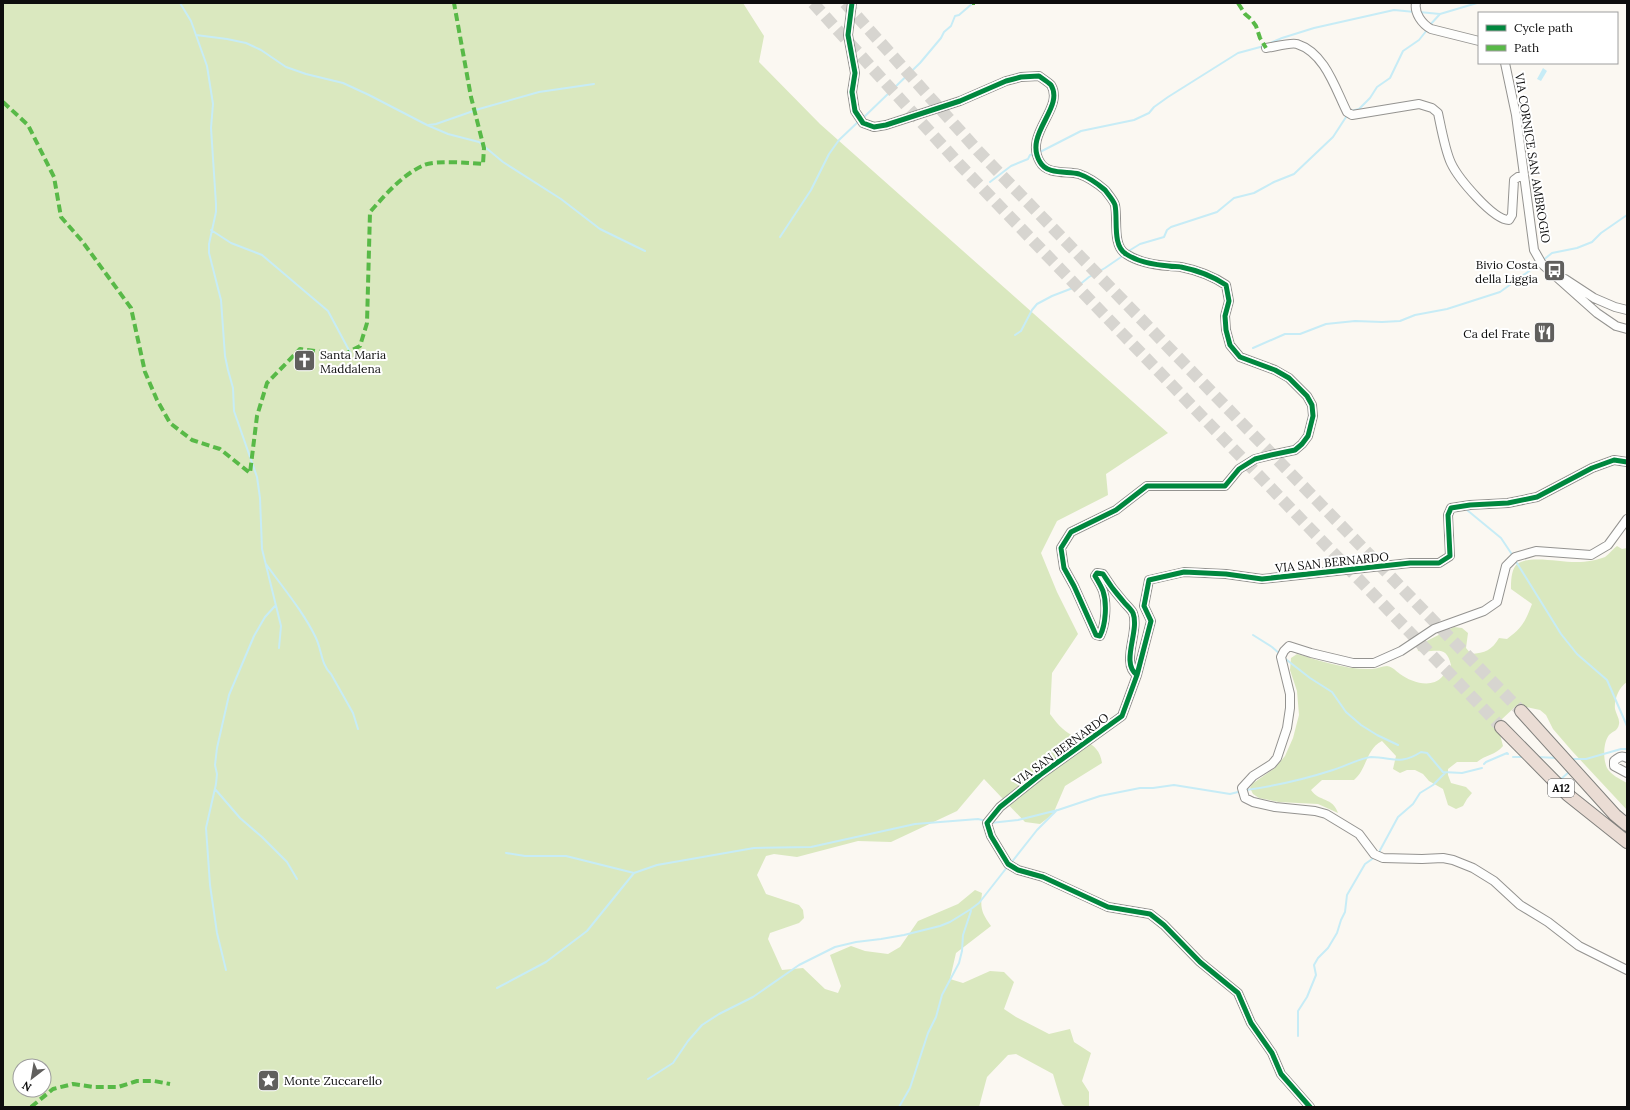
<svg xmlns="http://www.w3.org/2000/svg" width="1630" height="1110" viewBox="0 0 1630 1110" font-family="Lora,serif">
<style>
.forest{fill:#dae8bf;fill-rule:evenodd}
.water{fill:#c7ecf6}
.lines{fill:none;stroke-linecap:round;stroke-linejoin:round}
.stream{stroke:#c7ecf6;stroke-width:2}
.highway-tunnel{stroke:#d7d5d0;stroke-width:12;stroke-dasharray:12 6;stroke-linecap:butt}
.minor-casing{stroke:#949390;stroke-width:10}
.highway-casing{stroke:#81807d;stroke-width:14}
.minor{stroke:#fefefd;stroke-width:8}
.highway{stroke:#eadcd4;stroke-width:12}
.quiet{stroke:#58b947;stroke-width:4;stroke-dasharray:8 4;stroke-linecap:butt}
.cycleway-casing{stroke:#fff;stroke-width:8}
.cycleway{stroke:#00873e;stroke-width:5}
.labels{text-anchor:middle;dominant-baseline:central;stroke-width:4;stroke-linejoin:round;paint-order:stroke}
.shield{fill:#fff;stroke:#565656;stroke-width:1}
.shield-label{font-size:11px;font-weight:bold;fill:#0d0d0d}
.street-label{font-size:12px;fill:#0d0d0d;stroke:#fff}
.poi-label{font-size:12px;fill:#0d0d0d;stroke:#fff;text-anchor:end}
</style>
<rect width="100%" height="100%" fill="#fbf8f2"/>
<path class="forest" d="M3 3H743L764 36 759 62 820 124 1168 433 1106 474 1108 495 1057 521 1041 553 1057 592 1078 634 1052 673 1050 714C1054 719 1058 725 1063 729 1077 742 1099 739 1102 763L1065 786 1053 814 1040 824 1025 822 984 779 957 811 891 842 858 841 797 857 774 854 766 856 757 875 766 894 799 905 803 910 804 918 799 923 770 933 768 939 782 970 803 968 825 989 838 993 841 986 830 955 851 946 865 951 888 954 900 947 918 921 958 904 975 890 982 893C980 909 982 913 991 926L956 953 950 979 963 983 990 971 1004 972 1014 982 1004 1009 1016 1017 1049 1034 1070 1029 1074 1042 1091 1053 1082 1081 1089 1092V1107H1066L1062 1104 1053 1074 1016 1054 1008 1055 987 1077 979 1107H3ZM20 1066H44V1090H20Z
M1617 546 1622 549 1627 548V682C1619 687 1614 699 1615 709 1616 714 1620 719 1619 724 1618 731 1613 731 1609 735 1603 743 1603 759 1607 768 1611 775 1620 779 1627 783V810L1572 751 1553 729 1546 715 1540 710 1517 705 1501 720 1498 727 1503 746C1496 755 1485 755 1477 762H1457L1448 769V775L1451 783 1466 787 1472 793 1467 799 1463 806 1456 809 1448 805 1443 789 1429 781 1423 774 1415 770H1407L1400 773 1393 769 1396 756 1382 741C1366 749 1367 769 1354 780H1322L1311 790C1319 802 1333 797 1338 813L1318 804 1279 802 1259 798 1253 794 1250 788 1252 784 1275 768 1285 756 1293 738 1299 715 1297 691 1290 670 1291 658 1297 654C1321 661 1347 670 1372 669 1377 669 1382 666 1387 666 1393 667 1396 671 1400 674 1411 682 1431 689 1442 677 1445 673 1448 668 1451 665 1446 643 1434 654 1418 651L1417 646 1454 627 1462 628 1468 633 1466 648 1471 654C1485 653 1492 650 1499 638L1507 639C1523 627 1525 622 1532 604L1511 589C1511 582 1511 571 1516 565 1527 554 1563 563 1578 562 1585 562 1598 560 1605 557 1609 554 1613 549 1617 546Z"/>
<path class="water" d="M1543 68 1547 71 1541 81 1537 79Z"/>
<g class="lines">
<path class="stream" d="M180 3 191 21 207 66 213 104 211 128 216 204V212L209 244V253L221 300 225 356 228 370 233 388 234 411 257 477 260 498 262 549 281 626 279 648
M1419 12 1440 14
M1429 26 1440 14 1477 3
M196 35 227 39 246 43 261 50 286 67 306 74 343 83 369 95 427 125 448 134 479 142 503 162 561 199 600 229 645 251
M1268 44 1282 38 1314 28 1394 10 1415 12
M1351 111 1359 109 1370 98 1377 87 1390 78 1403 51 1419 40 1427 30
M863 118 920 63 941 38 944 32 951 26 955 16 959 15 973 3
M429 125 436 124 479 109 539 92 594 84
M1038 153 1081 131 1134 120 1149 113 1154 107 1168 97 1238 53 1264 46
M990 182 1011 166 1028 159 1030 155 1034 154
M211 230 231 243 262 255 328 311 351 354
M780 237 811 190 829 154 839 140 859 121
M1127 252 1140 244 1164 237 1167 230 1171 227 1217 212 1234 198 1254 193 1274 182 1294 174 1333 137 1348 114
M1542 261 1552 253 1577 248 1592 242 1601 233 1627 215
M1015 335 1021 331 1032 310 1037 304 1052 296 1078 286 1089 277 1105 268 1124 255
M1253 348 1285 334H1300L1326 324 1355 321 1382 322 1400 321 1415 315 1447 309 1500 292 1539 264
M1467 510 1501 538 1513 556
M1515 560 1561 634 1577 654 1607 680 1627 726
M266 564C283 588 303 611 316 638 322 651 321 664 331 674L353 713 358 729
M1253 635 1272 647 1280 654
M1283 657 1310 678 1332 692 1346 712 1361 725 1377 735 1398 745
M1513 757H1524
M1538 757 1557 758
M1570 759H1586L1621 749H1627
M1484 764 1486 762 1507 753 1508 754
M1561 779 1569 772
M215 789 240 818 262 837 287 862 297 879
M1246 790C1275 786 1305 779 1333 770 1344 767 1360 758 1371 757 1393 757 1399 766 1421 752L1427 753 1443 772 1462 773 1482 768
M990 823 1018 820 1058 810 1100 796 1140 788H1153L1174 785 1230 794 1242 791
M506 853 525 856H566L634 873
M1378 854 1398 817 1413 804 1420 793 1433 785 1445 773
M1011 863 1037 830 1057 810
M226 970 217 933 210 885 206 828 216 784 217 774 215 765 217 748 229 695 254 636 265 617 275 606
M497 988 546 962 587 931 634 873 657 865 754 848 811 847 915 824 978 819 986 821
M1298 1036V1011L1307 997 1316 975 1314 965 1318 958 1328 948 1337 933 1341 920 1345 912 1347 895 1365 864 1375 857
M648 1079 673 1063 688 1041 702 1025 719 1014 753 997 799 965 835 947 856 942 881 939 904 935 940 926 950 922 971 909 979 903 1008 866
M899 1107 910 1088 928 1033 936 1017 942 995 959 963 962 951 963 935 971 911"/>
<path class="highway-tunnel" d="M813 3 961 166 1501 727
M845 3 980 153 1521 711"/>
<defs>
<path id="minor" d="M852 3 848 35 855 73 852 92 855 111 863 123 874 127 886 125 960 101 1006 81 1021 77 1039 76C1043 79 1048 82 1051 85 1065 108 1023 134 1040 162 1047 175 1067 171 1079 174 1088 177 1098 184 1105 190 1108 194 1114 201 1115 205 1118 219 1112 246 1126 254 1138 262 1155 265 1169 266 1173 267 1178 266 1181 267 1196 270 1214 277 1226 285L1229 301 1225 316 1226 330 1230 345 1240 357 1275 370 1289 378 1307 396 1312 405 1313 416 1308 436 1302 444 1295 450 1271 455 1255 459 1239 469 1225 486H1147L1116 510 1071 532 1061 548 1064 568 1074 586 1096 635 1100 636C1106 624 1107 603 1103 591 1101 586 1098 581 1095 576L1097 573 1103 574C1109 584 1115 592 1123 601 1126 605 1131 609 1133 613 1140 631 1120 663 1137 675
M1416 3C1414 13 1422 24 1431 29L1479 41
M1266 48C1274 47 1291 42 1297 44 1325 53 1335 88 1347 112L1352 115 1419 104 1432 108 1438 113C1441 127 1445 150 1451 163 1458 178 1493 220 1509 220L1512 215 1514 180 1518 177 1524 176
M1505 63 1516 115 1534 250 1542 264 1597 313 1616 326 1627 329
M1565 279 1594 298 1615 307 1627 310
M1627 519 1608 545 1591 555 1536 551 1515 557 1506 566 1497 602 1484 611 1434 629 1401 651 1374 663H1353L1311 653 1289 646 1284 651 1281 657 1290 694V708L1287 728 1277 758 1272 764 1253 776 1242 788 1245 798 1253 802 1275 807 1315 811 1326 814 1359 834 1374 854 1383 858 1422 859 1443 858 1453 860 1473 868 1494 881 1520 905 1548 922 1579 946 1627 970
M1627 758C1621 755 1619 757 1614 761V766L1627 773
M1310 1107 1281 1074 1272 1053 1251 1023 1238 993 1200 962 1164 925 1150 914 1108 907 1043 877 1018 870 1008 864 991 836 987 823 1000 807 1040 775 1122 716 1137 675 1151 621 1144 606 1149 580 1184 572 1226 574 1262 579 1410 563H1439L1450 556 1448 515 1451 508 1470 505 1508 503 1537 497 1592 468 1614 460 1627 462"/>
<path id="highway" d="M1521 711 1615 815 1627 825
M1501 727 1568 795 1627 842"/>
</defs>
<use href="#minor" class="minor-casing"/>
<use href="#highway" class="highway-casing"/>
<use href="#minor" class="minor"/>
<use href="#highway" class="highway"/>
<path class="quiet" d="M972 3H975
M1238 3 1245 14 1251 19 1256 26 1260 38 1266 48
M3 102 28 125 54 177 61 217 82 241 131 308 145 372 157 400 170 423 192 440 220 449 250 473 257 416 267 383 300 349 343 355 360 346 367 323 370 212C386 194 402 175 424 165 436 160 470 163 483 164L484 148 471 97 454 3
M31 1107 53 1089 73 1084 94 1087H118L137 1081H154L170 1084"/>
<defs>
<path id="cycleway" d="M852 3 848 35 855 73 852 92 855 111 863 123 874 127 886 125 960 101 1006 81 1021 77 1039 76C1043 79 1048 82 1051 85 1065 108 1023 134 1040 162 1047 175 1067 171 1079 174 1088 177 1098 184 1105 190 1108 194 1114 201 1115 205 1118 219 1112 246 1126 254 1138 262 1155 265 1169 266 1173 267 1178 266 1181 267 1196 270 1214 277 1226 285L1229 301 1225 316 1226 330 1230 345 1240 357 1275 370 1289 378 1307 396 1312 405 1313 416 1308 436 1302 444 1295 450 1271 455 1255 459 1239 469 1225 486H1147L1116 510 1071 532 1061 548 1064 568 1074 586 1096 635 1100 636C1106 624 1107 603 1103 591 1101 586 1098 581 1095 576L1097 573 1103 574C1109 584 1115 592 1123 601 1126 605 1131 609 1133 613 1140 631 1120 663 1137 675
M1310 1107 1281 1074 1272 1053 1251 1023 1238 993 1200 962 1164 925 1150 914 1108 907 1043 877 1018 870 1008 864 991 836 987 823 1000 807 1040 775 1122 716 1137 675 1151 621 1144 606 1149 580 1184 572 1226 574 1262 579 1410 563H1439L1450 556 1448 515 1451 508 1470 505 1508 503 1537 497 1592 468 1614 460 1627 462"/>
</defs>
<use href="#cycleway" class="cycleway-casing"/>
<use href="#cycleway" class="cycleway"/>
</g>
<defs>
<symbol id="bus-square" viewBox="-11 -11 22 22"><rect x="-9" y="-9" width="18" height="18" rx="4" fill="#605f5d" stroke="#fff"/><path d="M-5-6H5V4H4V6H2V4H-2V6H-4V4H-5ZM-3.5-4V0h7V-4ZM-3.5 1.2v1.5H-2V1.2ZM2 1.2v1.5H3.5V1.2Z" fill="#fff"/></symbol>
<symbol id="restaurant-square" viewBox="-11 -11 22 22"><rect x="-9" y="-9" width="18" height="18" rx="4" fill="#605f5d" stroke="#fff"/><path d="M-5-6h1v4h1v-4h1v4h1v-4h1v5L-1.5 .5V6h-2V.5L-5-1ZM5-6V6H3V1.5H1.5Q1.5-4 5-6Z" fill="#fff"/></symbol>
<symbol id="church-square" viewBox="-11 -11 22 22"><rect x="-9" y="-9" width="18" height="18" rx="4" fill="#605f5d" stroke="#fff"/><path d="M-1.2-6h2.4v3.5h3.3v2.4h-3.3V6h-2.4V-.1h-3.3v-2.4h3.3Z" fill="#fff"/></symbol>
<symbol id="sight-square" viewBox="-11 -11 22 22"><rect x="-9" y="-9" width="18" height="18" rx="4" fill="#605f5d" stroke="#fff"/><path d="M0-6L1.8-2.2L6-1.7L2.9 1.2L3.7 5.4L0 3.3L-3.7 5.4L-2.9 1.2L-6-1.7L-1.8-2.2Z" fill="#fff"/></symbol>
</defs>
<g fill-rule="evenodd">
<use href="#bus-square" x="1542" y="258" width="25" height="25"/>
<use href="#restaurant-square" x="1532" y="320" width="25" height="25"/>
<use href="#church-square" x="292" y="348" width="25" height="25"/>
<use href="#sight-square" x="256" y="1068" width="25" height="25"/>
</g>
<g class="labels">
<rect class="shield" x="1548" y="779" width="26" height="18" rx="3"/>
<g class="shield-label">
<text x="1561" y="788">A12</text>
</g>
<g class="street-label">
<text transform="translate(1533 158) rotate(81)">VIA CORNICE SAN AMBROGIO</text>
<text transform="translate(1332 562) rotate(-6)">VIA SAN BERNARDO</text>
<text transform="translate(1061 749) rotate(-36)">VIA SAN BERNARDO</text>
</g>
<g class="poi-label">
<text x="1538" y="264">Bivio Costa<tspan x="1538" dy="14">della Liggia</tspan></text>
<text x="1530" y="333">Ca del Frate</text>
<text x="320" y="354" text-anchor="start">Santa Maria<tspan x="320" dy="14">Maddalena</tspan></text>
<text x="284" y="1080" text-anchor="start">Monte Zuccarello</text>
</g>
</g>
<rect width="1630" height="1110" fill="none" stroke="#0d0d0d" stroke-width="8"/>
<rect x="1478" y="12" width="140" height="52" fill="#ffffff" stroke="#9e9e9e"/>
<rect x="1486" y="25" width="20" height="6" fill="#00873e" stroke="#9e9e9e"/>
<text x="1514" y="32" font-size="12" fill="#0d0d0d">Cycle path</text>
<rect x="1486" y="45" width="20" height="6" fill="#58b947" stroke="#9e9e9e"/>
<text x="1514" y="52" font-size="12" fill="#0d0d0d">Path</text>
<g transform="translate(32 1078) rotate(211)"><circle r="19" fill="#ffffff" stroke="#9e9e9e"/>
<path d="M0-3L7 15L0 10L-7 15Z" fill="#605f5d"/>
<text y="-6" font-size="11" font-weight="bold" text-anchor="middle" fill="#0d0d0d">N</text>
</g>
</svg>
